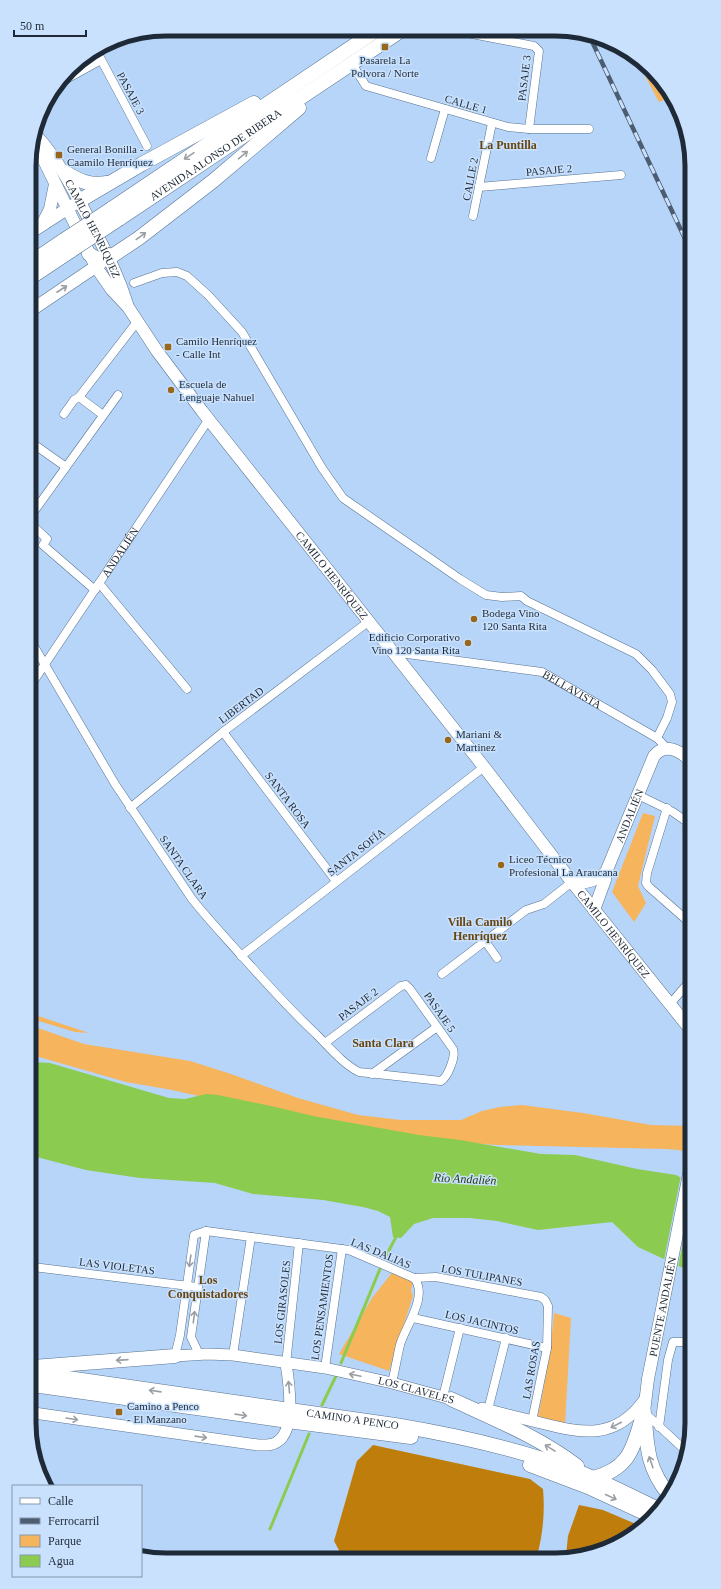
<svg xmlns="http://www.w3.org/2000/svg" width="721" height="1589" viewBox="0 0 721 1589" font-family="'Times New Roman',serif">
<style>
.green{fill:#f6b45d}
.forest{fill:#bf7e0c}
.water{fill:#8bcb4f}
.pier{fill:#b7d5f8}
.lines{fill:none;stroke-linecap:round;stroke-linejoin:round}
.stream{stroke:#8bcb4f;stroke-width:3}
.minor-casing{stroke:#587392;stroke-width:9}
.tertiary-casing{stroke:#587392;stroke-width:12}
.secondary-casing{stroke:#587392;stroke-width:13}
.trunk-casing{stroke:#587392;stroke-width:15}
.minor{stroke:#fff;stroke-width:8}
.tertiary{stroke:#fff;stroke-width:11}
.secondary{stroke:#fff;stroke-width:12}
.trunk{stroke:#fff;stroke-width:14}
.rail-casing{stroke:#4c5d71;stroke-width:4.5}
.rail{stroke:#c9e1fd;stroke-width:3;stroke-dasharray:9;stroke-linecap:butt}
.trunk-bridge-casing{stroke:#587392;stroke-width:15;stroke-linecap:butt}
.trunk-bridge{stroke:#fff;stroke-width:14}
.oneway{stroke:#9a9fa5}
.poi-dot{fill:#99671b;stroke:#c9e1fd;stroke-width:1.5}
.labels{text-anchor:middle;dominant-baseline:central;stroke-width:3;stroke-linejoin:round;paint-order:stroke}
.poi-label{font-size:11px;fill:#1e2a37;stroke:#c9e1fd;text-anchor:start}
.street-label{font-size:11px;fill:#1e2a37;stroke:#c9e1fd}
.neighbourhood-label{font-size:12px;font-weight:bold;fill:#674511;stroke:#c9e1fd}
.water-label{font-size:12px;font-style:italic;fill:#233c0a;stroke:#c9e1fd}
.rim{fill:none;stroke:#1e2a37;stroke-width:5}
</style>
<rect width="100%" height="100%" fill="#b7d5f8"/>
<path class="green" d="M636 59C649 65 666 83 672 96L659 102Z
M643 813 655 816 638 886 646 903 634 922 612 892Z
M32 1014 89 1033 75 1032 32 1019Z
M32 1026 84 1044 190 1061 231 1074 298 1098 358 1115 401 1120H461L482 1111 500 1107 522 1105 583 1113 651 1125 691 1126 689 1154 679 1150 666 1149 497 1145 450 1142 252 1108 172 1090 126 1082 32 1055Z
M394 1270 414 1278 411 1290 413 1296 389 1371 339 1354 372 1298Z
M554 1313 571 1318 565 1424 538 1417 550 1354Z"/>
<path class="forest" d="M373 1445 530 1479 543 1489C545 1512 543 1534 537 1556H342L334 1541 357 1461Z
M579 1505 603 1510 643 1527 631 1537 591 1555H566L568 1536Z"/>
<path class="water" d="M32 1062 50 1063 169 1098 185 1099 206 1094 218 1095 271 1106 313 1116 419 1135 460 1140 541 1154 575 1155 637 1169 676 1175 691 1183V1269L683 1268 638 1247 612 1222 538 1230 497 1221 470 1218H433L414 1224 401 1238 393 1237 390 1217 378 1211 363 1207 323 1200 253 1194 215 1183 140 1178 86 1170 33 1156Z"/>
<path class="pier" d="M681 1175 691 1181V1202L678 1267 664 1260Z"/>
<g class="lines">
<path class="stream" d="M385 1258 397 1235
M341 1363 380 1269
M322 1405 336 1376
M270 1529 309 1434"/>
<defs>
<g id="minor">
<path d="M472 34 534 46 539 51 529 129"/>
<path d="M96 50 147 146"/>
<path d="M352 64 366 86 508 127 529 129H589"/>
<path d="M61 82 101 60"/>
<path d="M431 158 445 109"/>
<path d="M479 187 621 175"/>
<path d="M473 216 492 123"/>
<path d="M134 283 162 273 177 272 187 276 208 295 242 332 322 468 343 498 353 505 460 579 486 595 502 597 521 596 527 601 636 654 652 670 670 694 672 702 667 718 657 738"/>
<path d="M64 414 74 400 79 397"/>
<path d="M103 415 79 397 137 322"/>
<path d="M32 443 66 467"/>
<path d="M30 505 35 510 118 395"/>
<path d="M31 524 47 539 43 545 95 590"/>
<path d="M99 583 187 689"/>
<path d="M31 641 115 784 192 899C207 918 224 936 240 954 265 982 289 1009 316 1034 329 1047 343 1064 359 1072L441 1081C448 1077 456 1056 453 1049L410 989 406 985 401 986 325 1043"/>
<path id="s1" d="M392 652 542 672 657 738 663 744 664 749"/>
<path id="s2" d="M31 685 209 419"/>
<path d="M223 732 336 881"/>
<path d="M638 795 673 812 690 824"/>
<path d="M130 808 223 732 368 622"/>
<path d="M667 808 647 873 646 883 649 887 689 922"/>
<path d="M485 941 497 958"/>
<path d="M241 956 484 767"/>
<path d="M442 974 526 910 544 904 572 882"/>
<path d="M670 1004 690 981"/>
<path d="M372 1074 437 1027"/>
<path d="M33 1267 197 1287"/>
<path d="M414 1278 436 1277 541 1297 545 1300 548 1306 547 1348 532 1421"/>
<path d="M413 1318 547 1348"/>
<path d="M199 1354 191 1337 206 1231"/>
<path d="M233 1355 251 1237"/>
<path d="M175 1356 180 1335 194 1235 206 1231 349 1250 414 1278C429 1296 405 1327 400 1345 397 1358 395 1370 392 1383"/>
<path d="M286 1364 299 1243"/>
<path d="M325 1368 342 1249"/>
<path d="M443 1397 460 1328"/>
<path d="M488 1410 506 1338"/>
<path d="M645 1413 687 1452"/>
<path d="M659 1427 668 1360 673 1342H691"/>
</g>
<g id="tertiary">
<path id="s3" d="M175 1356 207 1354 233 1355 325 1368 392 1383 458 1401"/>
<path d="M482 1408C502 1414 521 1418 541 1423 584 1434 616 1440 645 1399"/>
<path d="M34 1413 258 1445C265 1445 271 1446 277 1442 296 1431 289 1382 286 1364"/>
</g>
<g id="secondary">
<path id="s4" d="M36 135C60 162 74 191 91 223 105 250 118 275 127 304"/>
<path id="s5" d="M34 140 96 267 112 290 128 307 157 351 202 411 484 767 572 882 690 1029"/>
<path d="M42 225 50 209 55 184"/>
<path d="M30 233 73 205"/>
<path d="M30 311 101 263"/>
<path d="M572 882C585 884 596 881 606 872"/>
<path id="s6" d="M594 910 605 880 606 872 654 756C665 742 679 751 689 759"/>
<path id="s7" d="M644 1412 648 1379 691 1164"/>
</g>
<g id="trunk">
<path d="M65 172C79 181 90 186 107 183"/>
<path d="M79 201 142 164 254 103"/>
<path d="M111 209 377 30"/>
<path id="s8" d="M119 219 402 30"/>
<path d="M89 254 98 259 109 258 139 238 213 181 299 108"/>
<path d="M30 263 64 240"/>
<path d="M30 278 72 250"/>
<path d="M33 1367 175 1356"/>
<path id="s9" d="M33 1373 395 1425C455 1435 515 1448 572 1469 602 1481 631 1496 660 1510"/>
<path d="M33 1385 288 1421 411 1437"/>
<path d="M451 1399C494 1419 539 1437 577 1466"/>
<path d="M645 1420C647 1451 649 1470 669 1495"/>
<path d="M530 1465 588 1487 653 1517"/>
<path d="M593 1478C632 1468 633 1446 644 1412"/>
</g>
</defs>
<use href="#minor" class="minor-casing"/>
<use href="#tertiary" class="tertiary-casing"/>
<use href="#secondary" class="secondary-casing"/>
<use href="#trunk" class="trunk-casing"/>
<use href="#minor" class="minor"/>
<use href="#tertiary" class="tertiary"/>
<use href="#secondary" class="secondary"/>
<use href="#trunk" class="trunk"/>
<defs>
<path id="rail" d="M589 35 688 245"/>
</defs>
<use href="#rail" class="rail-casing"/>
<use href="#rail" class="rail"/>
<defs>
<path id="trunk-bridge" d="M64 240 111 209
M72 250 119 219"/>
</defs>
<use href="#trunk-bridge" class="trunk-bridge-casing"/>
<use href="#trunk-bridge" class="trunk-bridge"/>
</g>
<defs><path id="oneway-shaft" d="M-6 0H5M1.5-3L5.5 0L1.5 3" fill="none" stroke-width="1.6" stroke-linecap="round" stroke-linejoin="round"/></defs>
<g class="oneway">
<use href="#oneway-shaft" transform="translate(243 155) rotate(-40)"/>
<use href="#oneway-shaft" transform="translate(189 156) rotate(146)"/>
<use href="#oneway-shaft" transform="translate(141 236) rotate(-36)"/>
<use href="#oneway-shaft" transform="translate(62 289) rotate(-33)"/>
<use href="#oneway-shaft" transform="translate(190 1261) rotate(98)"/>
<use href="#oneway-shaft" transform="translate(194 1317) rotate(-83)"/>
<use href="#oneway-shaft" transform="translate(122 1360) rotate(176)"/>
<use href="#oneway-shaft" transform="translate(355 1375) rotate(-168)"/>
<use href="#oneway-shaft" transform="translate(289 1387) rotate(-95)"/>
<use href="#oneway-shaft" transform="translate(155 1391) rotate(-172)"/>
<use href="#oneway-shaft" transform="translate(241 1415) rotate(8)"/>
<use href="#oneway-shaft" transform="translate(72 1419) rotate(9)"/>
<use href="#oneway-shaft" transform="translate(616 1425) rotate(153)"/>
<use href="#oneway-shaft" transform="translate(201 1437) rotate(8)"/>
<use href="#oneway-shaft" transform="translate(550 1448) rotate(-149)"/>
<use href="#oneway-shaft" transform="translate(651 1462) rotate(-109)"/>
<use href="#oneway-shaft" transform="translate(611 1497) rotate(25)"/>
</g>
<g class="poi-dot">
<rect x="381" y="43" width="8" height="8" rx="2"/>
<rect x="55" y="151" width="8" height="8" rx="2"/>
<rect x="164" y="343" width="8" height="8" rx="2"/>
<circle cx="171" cy="390" r="4"/>
<circle cx="474" cy="619" r="4"/>
<circle cx="468" cy="643" r="4"/>
<circle cx="448" cy="740" r="4"/>
<circle cx="501" cy="865" r="4"/>
<rect x="115" y="1408" width="8" height="8" rx="2"/>
</g>
<g class="labels">
<g class="poi-label">
<text x="385" y="60" text-anchor="middle">Pasarela La<tspan x="385" dy="13">Polvora / Norte</tspan></text>
<text x="67" y="149">General Bonilla -<tspan x="67" dy="13">Caamilo Henríquez</tspan></text>
<text x="176" y="341">Camilo Henríquez<tspan x="176" dy="13">- Calle Int</tspan></text>
<text x="179" y="384">Escuela de<tspan x="179" dy="13">Lenguaje Nahuel</tspan></text>
<text x="482" y="613">Bodega Vino<tspan x="482" dy="13">120 Santa Rita</tspan></text>
<text x="460" y="637" text-anchor="end">Edificio Corporativo<tspan x="460" dy="13">Vino 120 Santa Rita</tspan></text>
<text x="456" y="734">Mariani &amp;<tspan x="456" dy="13">Martinez</tspan></text>
<text x="509" y="859">Liceo Técnico<tspan x="509" dy="13">Profesional La Araucana</tspan></text>
<text x="127" y="1406">Camino a Penco<tspan x="127" dy="13">- El Manzano</tspan></text>
</g>
<g class="street-label">
<text transform="translate(524 78) rotate(-83)">PASAJE 3</text>
<text transform="translate(131 93) rotate(62)">PASAJE 3</text>
<text transform="translate(466 104) rotate(16)">CALLE 1</text>
<text stroke="none"><textPath href="#s8" startOffset="116">AVENIDA ALONSO DE RIBERA</textPath></text>
<text transform="translate(549 170) rotate(-5)">PASAJE 2</text>
<text transform="translate(470 179) rotate(-79)">CALLE 2</text>
<text stroke="none"><textPath href="#s4" startOffset="110">CAMILO HENRÍQUEZ</textPath></text>
<text stroke="none"><textPath href="#s2" startOffset="160">ANDALIÉN</textPath></text>
<text stroke="none"><textPath href="#s5" startOffset="530">CAMILO HENRÍQUEZ</textPath></text>
<text stroke="none"><textPath href="#s1" startOffset="186">BELLAVISTA</textPath></text>
<text transform="translate(241 705) rotate(-37)">LIBERTAD</text>
<text transform="translate(288 800) rotate(53)">SANTA ROSA</text>
<text stroke="none"><textPath href="#s6" startOffset="101">ANDALIÉN</textPath></text>
<text transform="translate(356 852) rotate(-38)">SANTA SOFÍA</text>
<text transform="translate(184 867) rotate(55)">SANTA CLARA</text>
<text stroke="none"><textPath href="#s5" startOffset="986">CAMILO HENRÍQUEZ</textPath></text>
<text transform="translate(358 1004) rotate(-37)">PASAJE 2</text>
<text transform="translate(440 1012) rotate(55)">PASAJE 5</text>
<text transform="translate(381 1253) rotate(22)">LAS DALIAS</text>
<text transform="translate(117 1266) rotate(7)">LAS VIOLETAS</text>
<text transform="translate(482 1275) rotate(10)">LOS TULIPANES</text>
<text transform="translate(282 1302) rotate(-84)">LOS GIRASOLES</text>
<text transform="translate(322 1307) rotate(-82)">LOS PENSAMIENTOS</text>
<text stroke="none"><textPath href="#s7" startOffset="107">PUENTE ANDALIÉN</textPath></text>
<text transform="translate(482 1322) rotate(13)">LOS JACINTOS</text>
<text transform="translate(531 1370) rotate(-80)">LAS ROSAS</text>
<text stroke="none"><textPath href="#s3" startOffset="245">LOS CLAVELES</textPath></text>
<text stroke="none"><textPath href="#s9" startOffset="323">CAMINO A PENCO</textPath></text>
</g>
<g class="neighbourhood-label">
<text x="508" y="145">La Puntilla</text>
<text x="480" y="922">Villa Camilo<tspan x="480" dy="14">Henríquez</tspan></text>
<text x="383" y="1043">Santa Clara</text>
<text x="208" y="1280">Los<tspan x="208" dy="14">Conquistadores</tspan></text>
</g>
<g class="water-label">
<text transform="translate(465 1179) rotate(3)">Río Andalién</text>
</g>
</g>
<path d="M0 0H721V1589H0ZM166 36H555A130 130 0 0 1 685 166V1423A130 130 0 0 1 555 1553H166A130 130 0 0 1 36 1423V166A130 130 0 0 1 166 36Z" fill="#c9e1fd" fill-rule="evenodd"/>
<path class="rim" d="M166 36H555A130 130 0 0 1 685 166V1423A130 130 0 0 1 555 1553H166A130 130 0 0 1 36 1423V166A130 130 0 0 1 166 36Z"/>
<rect x="12" y="1485" width="130" height="92" fill="#c9e1fd" stroke="#8598ae"/>
<rect x="20" y="1498" width="20" height="6" fill="#ffffff" stroke="#8598ae"/>
<text x="48" y="1505" font-size="12" fill="#1e2a37">Calle</text>
<rect x="20" y="1518" width="20" height="6" fill="#4c5d71" stroke="#8598ae"/>
<text x="48" y="1525" font-size="12" fill="#1e2a37">Ferrocarril</text>
<rect x="20" y="1535" width="20" height="12" fill="#f6b45d" stroke="#8598ae"/>
<text x="48" y="1545" font-size="12" fill="#1e2a37">Parque</text>
<rect x="20" y="1555" width="20" height="12" fill="#8bcb4f" stroke="#8598ae"/>
<text x="48" y="1565" font-size="12" fill="#1e2a37">Agua</text>
<path d="M14 30v6h72v-6" fill="none" stroke="#1e2a37" stroke-width="2"/>
<text x="20" y="30" font-size="12" fill="#1e2a37" stroke="#c9e1fd" stroke-width="3" paint-order="stroke">50 m</text>
</svg>
